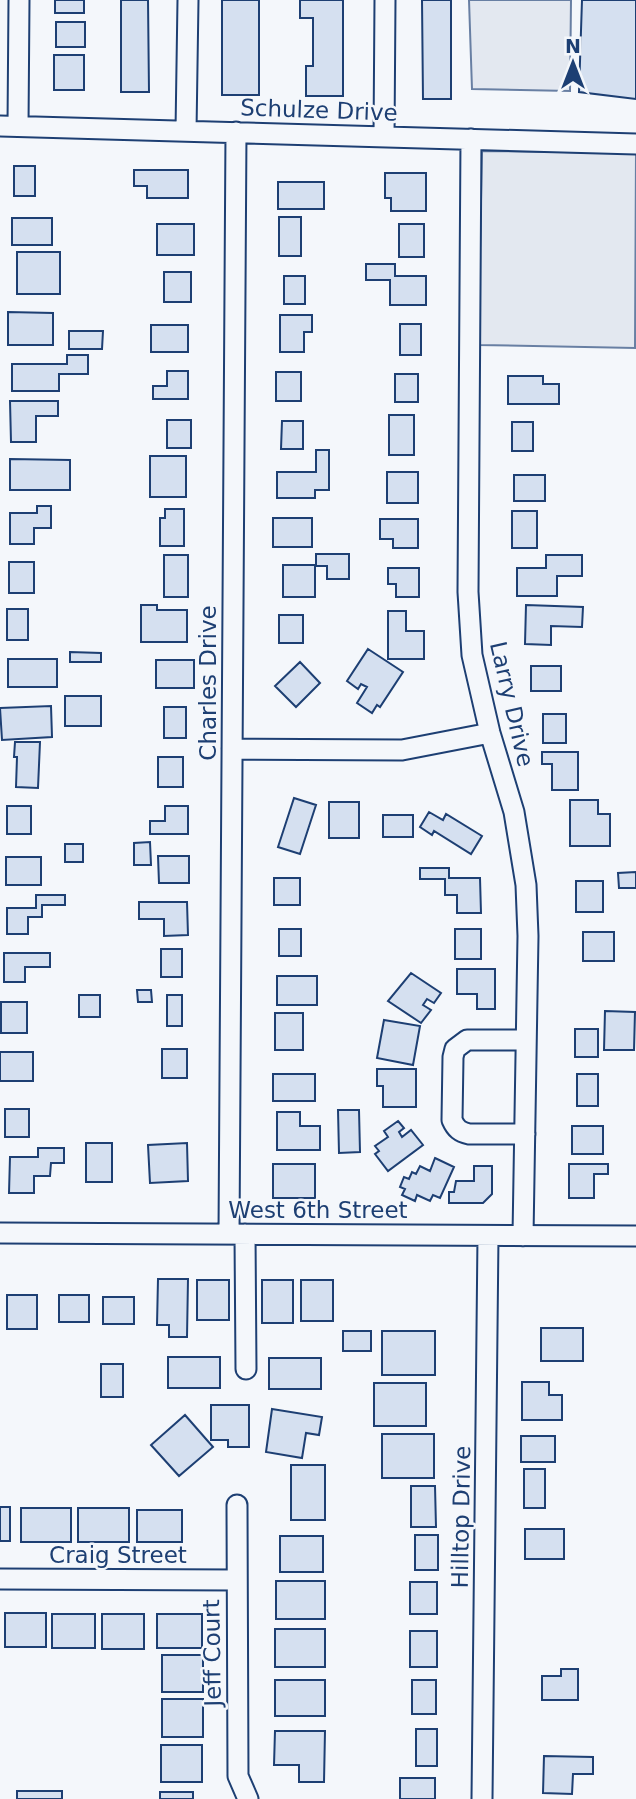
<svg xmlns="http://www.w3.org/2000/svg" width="636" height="1799" viewBox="0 0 636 1799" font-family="'DejaVu Sans',sans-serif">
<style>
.parking{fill:#e3e8f0;stroke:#687fa3;stroke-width:2}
.building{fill:#d5e0f0;stroke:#1d3f73;stroke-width:2}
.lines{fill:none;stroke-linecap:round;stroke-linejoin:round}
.minor-casing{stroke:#1d3f73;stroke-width:23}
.minor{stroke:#f4f7fb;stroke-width:19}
.labels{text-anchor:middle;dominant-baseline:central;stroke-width:5;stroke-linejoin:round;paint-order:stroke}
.street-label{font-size:23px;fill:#1d3f73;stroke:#f4f7fb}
</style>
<rect width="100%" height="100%" fill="#f4f7fb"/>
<path class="parking" d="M469 0H571L570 91 472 89Z
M482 151 636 153 635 348 478 345Z"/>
<path class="building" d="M55 0H84V13H55Z
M121 0H148L149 92H121Z
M222 0H259V95H222Z
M300 0H343V96H306V66H313V18H300Z
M422 0H451V99H423Z
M582 0H636V99L579 92Z
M56 22H85V47H56Z
M54 55H84V90H54Z
M14 166H35V196H14Z
M134 170H188V198H147V186H134Z
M385 173H426V211H391V198H385Z
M278 182H324V209H278Z
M279 217H301V256H279Z
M12 218H52V245H12Z
M157 224H194V255H157Z
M399 224H424V257H399Z
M17 252H60V294H17Z
M366 264H395V276H426V305H390V280H366Z
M164 272H191V302H164Z
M284 276H305V304H284Z
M8 312 53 313V345H8Z
M280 315H312V332H304V352H280Z
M400 324H421V355H400Z
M151 325H188V352H151Z
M69 331H103L102 349H69Z
M67 355H88V374H59V391H12V364H67Z
M167 371H188V399H153V386H167Z
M276 372H301V401H276Z
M395 374H418V402H395Z
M508 376H543V384H559V404H508Z
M10 401H58V416H36V442H11Z
M389 415H414V455H389Z
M167 420H191V448H167Z
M282 421H303V449H281Z
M512 422H533V451H512Z
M316 450H329V490H315V498H277V472H316Z
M150 456H186V497H150Z
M10 459 70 460V490H10Z
M387 472H418V503H387Z
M514 475H545V501H514Z
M37 506H51V528H34V544H10V513H37Z
M165 509H184V546H160V518H165Z
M512 511H537V548H512Z
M273 518H312V547H273Z
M380 519H418V548H393V539H380Z
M316 554H349V579H327V566H316Z
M164 555H188V597H164Z
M546 555H582V576H557V596H517V568H546Z
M9 562H34V593H9Z
M283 565H315V597H283Z
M388 568H419V597H396V584H388Z
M141 605H157V610H187V642H141Z
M526 605 583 607 582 627 551 626V645L525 644Z
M7 609H28V640H7Z
M388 611H406V631H424V659H388Z
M279 615H303V643H279Z
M368 649 403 672 380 707 377 705 372 713 357 703 367 687 361 684 358 689 347 681Z
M70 652 101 653V662H70Z
M8 659H57V687H8Z
M156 660H194V688H156Z
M300 662 320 683 296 707 275 686Z
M531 666H561V691H531Z
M65 696H101V726H65Z
M51 706 52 737 2 740 0 708Z
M164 707H186V738H164Z
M543 714H566V743H543Z
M15 742H40L38 788 16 787 17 757H14Z
M542 752H578V790H552V764H542Z
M158 757H183V787H158Z
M294 798 316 805 300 854 278 847Z
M570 800H598V814H610V846H570Z
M329 802H359V838H329Z
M7 806H31V834H7Z
M165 806H188V834H150V821H165Z
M429 812 443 820 446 814 482 836 471 854 434 831 432 835 420 827Z
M383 815H413V837H383Z
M150 842 151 865H134V843Z
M65 844H83V862H65Z
M158 856H189V883H159Z
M6 857H41V885H6Z
M420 868H449V878H480L481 913H457V895H445V879H420Z
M636 872V888H619L618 873Z
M274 878H300V905H274Z
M576 881H603V912H576Z
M36 895H65V905H42V917H28V934H7V908H36Z
M139 902H187L188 935 164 936V919H139Z
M279 929H301V956H279Z
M455 929H481V959H455Z
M583 932H614V961H583Z
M161 949H182V977H161Z
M4 953H50V967H25V982H4Z
M457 969H495V1009H477V994H457Z
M411 973 441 993 434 1003 427 999 423 1005 431 1010 421 1023 388 1001Z
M277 976H317V1005H277Z
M137 990H151L152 1002H138Z
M79 995H100V1017H79Z
M167 995H182V1026H167Z
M1 1002H27V1033H1Z
M605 1011 635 1012 634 1050H604Z
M275 1013H303V1050H275Z
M384 1020 420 1026 413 1065 377 1058Z
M575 1029H598V1057H575Z
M162 1049H187V1078H162Z
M0 1052H33V1081H0Z
M377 1069H416V1107H383V1086H377Z
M273 1074H315V1101H273Z
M577 1074H598V1106H577Z
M5 1109H29V1137H5Z
M338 1110H359L360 1152 339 1153Z
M277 1112H300V1126H320V1150H277Z
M398 1121 404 1128 399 1132 402 1137 411 1130 423 1145 388 1171 375 1154 379 1151 375 1146 388 1137 384 1131Z
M572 1126H603V1154H572Z
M86 1143H112V1182H86Z
M187 1143 188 1181 150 1183 148 1145Z
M38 1148H64V1163H51L50 1176H34V1193H9L10 1157H38Z
M435 1158 454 1167 440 1198 433 1195 430 1201 417 1195 415 1201 402 1195 405 1189 400 1187 404 1177 409 1179 412 1172 416 1174 420 1166 430 1171Z
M273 1164H315V1198H273Z
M569 1164H608V1174H594V1198H569Z
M474 1166H492V1194L483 1203H449V1192H454L456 1181H474Z
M158 1279H188L187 1337H169V1325H157Z
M197 1280H229V1320H197Z
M262 1280H293V1323H262Z
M301 1280H333V1321H301Z
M7 1295H37V1329H7Z
M59 1295H89V1322H59Z
M103 1297H134V1324H103Z
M541 1328H583V1361H541Z
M343 1331H371V1351H343Z
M382 1331H435V1375H382Z
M168 1357H220V1388H168Z
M269 1358H321V1389H269Z
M101 1364H123V1397H101Z
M522 1382H549V1395H562V1420H522Z
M374 1383H426V1426H374Z
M211 1405H249V1447H228V1440H211Z
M272 1409 322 1417 319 1435 306 1433 302 1458 266 1452Z
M185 1415 213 1447 179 1476 151 1445Z
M382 1434H434V1478H382Z
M521 1436H555V1462H521Z
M291 1465H325V1520H291Z
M524 1469H545V1508H524Z
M411 1486H435L436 1527H411Z
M0 1507H10V1541H0Z
M21 1508H71V1542H21Z
M78 1508H129V1542H78Z
M137 1510H182V1542H137Z
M525 1529H564V1559H525Z
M415 1535H438V1570H415Z
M280 1536H323V1572H280Z
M276 1581H325V1619H276Z
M410 1582H437V1614H410Z
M5 1613H46V1647H5Z
M52 1614H95V1648H52Z
M102 1614H144V1649H102Z
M157 1614H202V1648H157Z
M275 1629H325V1667H275Z
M410 1631H437V1667H410Z
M162 1655H203V1692H162Z
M561 1669H578V1700H542V1676H561Z
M275 1680H325V1716H275Z
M412 1680H436V1714H412Z
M162 1699H203V1737H162Z
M416 1729H437V1766H416Z
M275 1731H325L324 1782H299V1765H274Z
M161 1745H202V1782H161Z
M544 1756 593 1757V1774H573L572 1794 543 1793Z
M400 1778H435V1799H400Z
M17 1791H62V1799H17Z
M160 1792H193V1799H160Z"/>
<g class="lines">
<defs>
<path id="minor" d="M0 126 636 144
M18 126 19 0
M186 131 188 0
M384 137 385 0
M471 139 468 592 472 655 490 733 514 812 526 885 528 936 523 1236
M232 749 402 750 490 733
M525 1134H469C460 1132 456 1129 452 1120L453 1057 455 1049 467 1040H526
M0 1233 636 1236
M229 1234 236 132
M245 1234 246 1369
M237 1505 238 1776 248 1799
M0 1579 236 1580
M482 1799 488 1236"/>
</defs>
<use href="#minor" class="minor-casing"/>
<use href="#minor" class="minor"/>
</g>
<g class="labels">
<g class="street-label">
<text transform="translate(319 110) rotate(2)">Schulze Drive</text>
<text transform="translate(208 683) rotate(-90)">Charles Drive</text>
<text transform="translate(512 704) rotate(77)">Larry Drive</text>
<text x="318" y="1210">West 6th Street</text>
<text transform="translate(461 1517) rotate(-89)">Hilltop Drive</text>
<text x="118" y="1555">Craig Street</text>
<text transform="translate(212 1653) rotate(-91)">Jeff Court</text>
</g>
</g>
<g transform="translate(573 63)" stroke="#f4f7fb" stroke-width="5" paint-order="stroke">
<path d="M0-5L12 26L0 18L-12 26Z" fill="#1d3f73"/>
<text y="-10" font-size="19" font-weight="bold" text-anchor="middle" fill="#1d3f73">N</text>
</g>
</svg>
